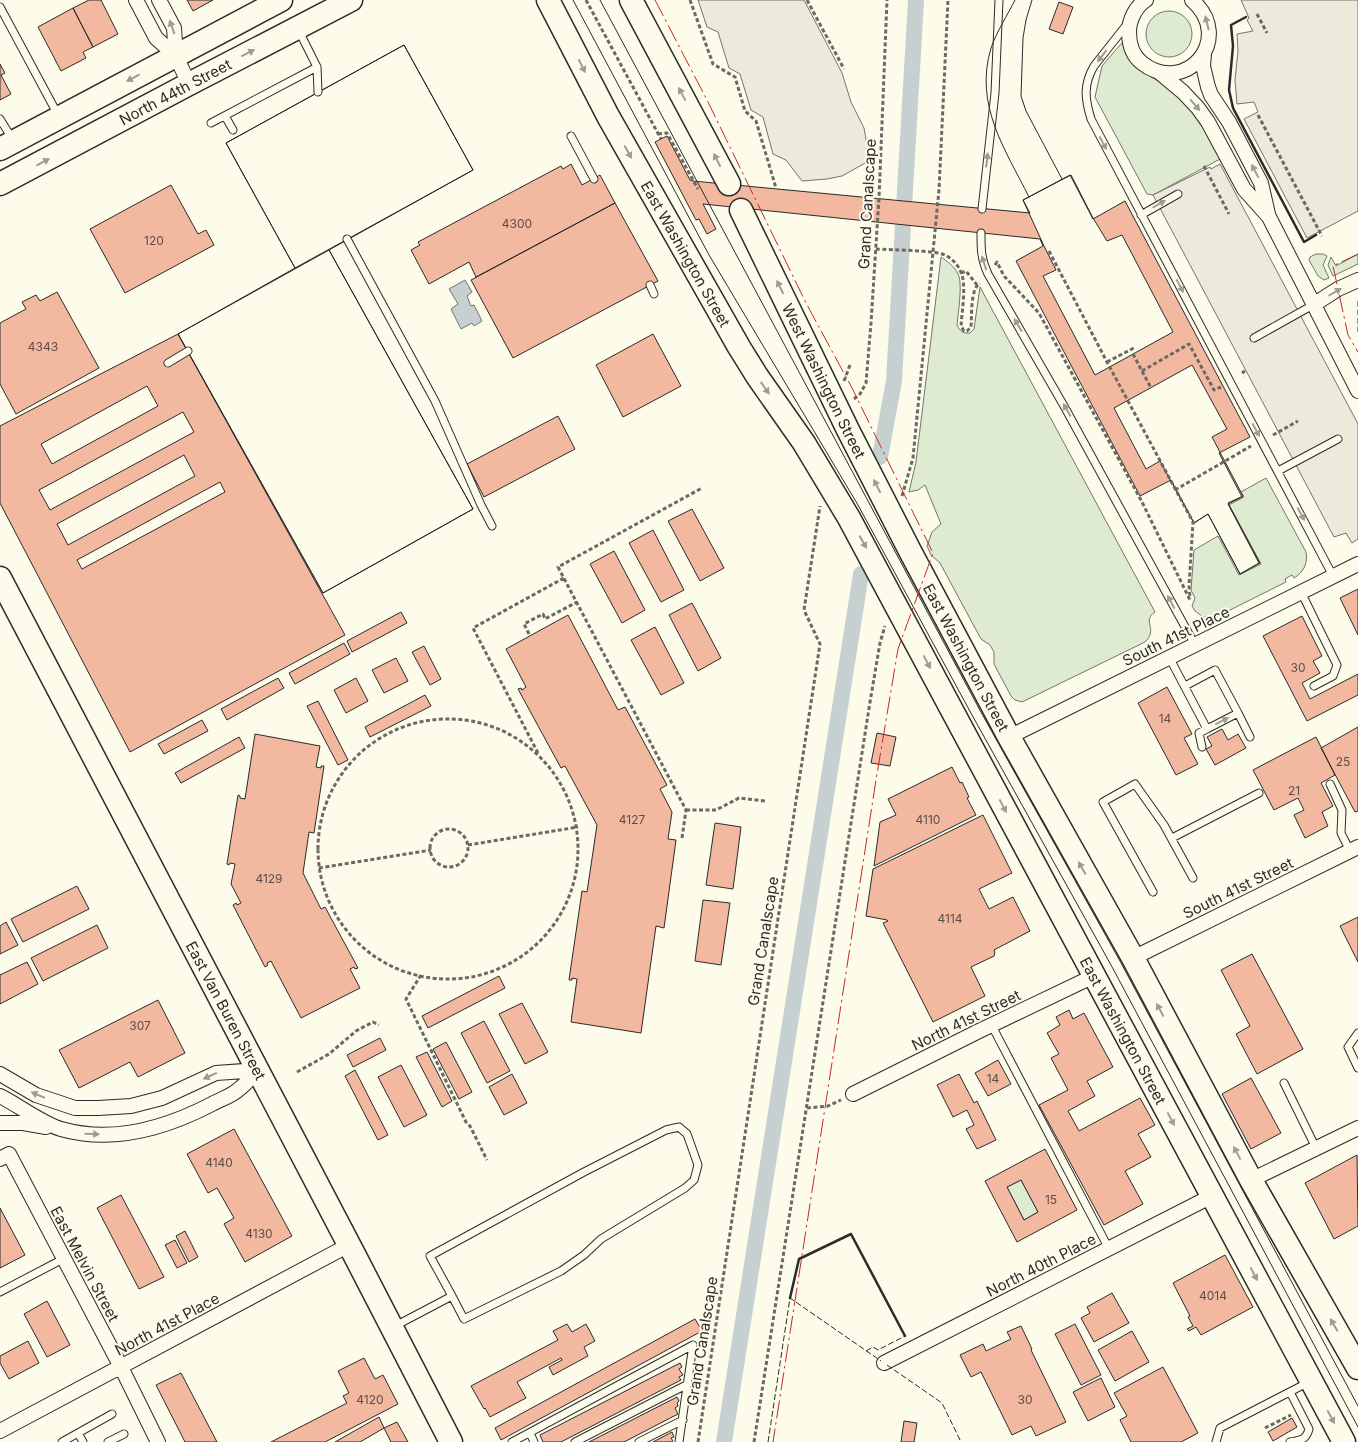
<svg xmlns="http://www.w3.org/2000/svg" width="1358" height="1442" viewBox="0 0 1358 1442" font-family="Inter,sans-serif">
<style>
.green{fill:#deebd1;stroke:#74746e}
.parking{fill:#eceadb;stroke:#74746e}
.water{fill:#c7d0d0;stroke:#74746e}
.lines{fill:none;stroke-linecap:round;stroke-linejoin:round}
.canal{stroke:#c7d0d0;stroke-width:16}
.building{fill:#f2b8a0;stroke:#2b2b2b;fill-rule:evenodd}
.lane-casing{stroke:#2b2b2b;stroke-width:9}
.street-casing{stroke:#2b2b2b;stroke-width:16}
.primary-casing{stroke:#2b2b2b;stroke-width:25}
.path{stroke:#6a6964;stroke-width:3;stroke-dasharray:4 2.5;stroke-linecap:butt}
.lane{stroke:#fdfbea;stroke-width:7}
.street{stroke:#fdfbea;stroke-width:14}
.primary{stroke:#fdfbea;stroke-width:22}
.tram{stroke:#2b2b2b;stroke-width:1}
.fence{stroke:#2b2b2b;stroke-width:1;stroke-dasharray:6 2.5;stroke-linecap:butt}
.wall{stroke:#2b2b2b;stroke-width:2.5}
.power{stroke:#c62828;stroke-width:1;stroke-dasharray:18 4 2.5 4;stroke-linecap:butt}
.oneway{fill:#9e9d94}
.labels{text-anchor:middle;dominant-baseline:central;stroke-width:4;stroke-linejoin:round;paint-order:stroke}
.number-label{font-size:12px;fill:#5d4e48}
.street-label{font-size:15px;fill:#2b2b2b;stroke:#fdfbea}
</style>
<rect width="100%" height="100%" fill="#fdfbea"/>
<path class="green" d="M1146 34a23 23 0 1 1 46 0a23 23 0 1 1-46 0Z
M1124 42 1133 64 1153 78 1176 92 1198 115 1222 158 1153 195 1147 194 1095 97 1102 66 1120 45Z
M1316 254H1323L1327 256 1323 265 1329 278 1324 280 1318 276 1309 260 1310 257Z
M1358 254V264L1333 276 1328 265 1331 257 1336 266Z
M941 257C947 261 955 267 958 274 963 283 958 314 957 325 960 331 963 334 970 333L974 329 980 287 1155 612C1141 621 1159 629 1145 642L1022 702 1015 700 1011 696 994 664V652L990 645 981 639 940 563 931 555 927 546 932 532 941 524 925 485 918 490 909 492 916 462Z
M1266 478 1306 552C1308 563 1304 572 1294 578L1292 575 1285 579 1286 582 1216 617H1203L1195 611 1192 606 1195 598 1191 590 1194 550 1218 536 1239 575 1261 564 1229 505 1244 497 1241 492Z
M1021 1180 1038 1212 1024 1220 1007 1187Z"/>
<path class="parking" d="M698 0H804L842 73 851 102 864 128 868 150 867 162 842 176 827 179 802 181 786 160 773 154 763 117 751 110 740 74 729 68 718 32 707 27Z
M1241 0H1358V211L1307 238 1244 119 1258 112 1254 102 1237 104 1235 80 1238 51 1237 34 1253 31 1247 20 1249 18Z
M1220 164 1358 424V539L1352 543 1346 533 1334 537 1153 195 1210 167 1211 169Z"/>
<path class="water" d="M465 280 472 292 467 296 471 306 474 305 482 321 474 326 472 323 461 329 451 309 458 304 449 289Z"/>
<g class="lines">
<path class="canal" d="M880 457 894 381 916 0
M724 1442 861 574"/>
</g>
<path class="building" d="M89 0H101L118 34 93 47 73 8Z
M187 0H213L193 11Z
M1059 2 1073 7 1063 34 1049 29Z
M73 8 93 47 83 52 86 58 61 71 38 27Z
M404 45 473 170 329 250 473 509 323 593 178 334 295 268 226 143Z
M404 45 473 170 295 268 226 143Z
M0 64 5 73 1 75 11 94 0 100Z
M667 136 690 180 693 181 1030 213 1023 200 1070 175 1093 219 1125 201 1250 437 1219 453 1242 497 1228 504 1259 563 1240 574 1208 514 1194 523 1171 480 1140 496 1016 261 1043 246 1040 239 703 204 716 229 707 234 699 219 696 220 655 142Z
M571 164 582 185 600 175 615 203 476 277 469 262 429 284 411 250 420 245 418 242 561 166 563 169Z
M1071 175 1093 218 1107 241 1122 235 1173 332 1095 375 1043 276 1056 270 1044 246 1023 200Z
M171 185 198 234 206 230 214 245 125 293 90 229Z
M615 203 658 281 513 358 471 280Z
M329 250 473 509 323 593 178 334Z
M57 292 99 368 16 414 0 384V323L26 309 22 302 36 295 40 301Z
M178 334 345 635 130 752 0 503V426Z
M653 334 681 386 623 417 596 365Z
M1192 365 1227 429 1212 437 1243 496 1228 503 1260 563 1240 574 1208 514 1194 523 1160 461 1146 469 1114 408Z
M147 386 158 406 52 464 41 444Z
M183 412 194 432 50 510 39 490Z
M558 416 575 449 484 497 467 464Z
M184 455 195 476 68 545 57 524Z
M220 482 225 492 82 569 77 560Z
M692 509 724 568 700 581 668 521Z
M653 530 684 590 661 602 629 543Z
M614 551 645 610 622 623 590 564Z
M1358 589V635L1340 598Z
M692 603 721 658 698 671 669 615Z
M401 612 407 623 352 652 347 641Z
M568 615 618 710 625 707 667 785 660 789 672 812 668 839 676 840 664 928 656 926 641 1033 571 1022 577 979 572 978V980H569L582 891 587 892 597 825 565 766 561 768 518 689 521 688 522 690 526 687 506 649Z
M1302 616 1322 656 1313 661 1320 673 1302 683 1310 699 1358 674V695L1307 721 1263 636Z
M655 627 684 683 661 695 631 640Z
M344 643 350 654 295 684 289 673Z
M424 646 441 679 430 685 412 652Z
M396 658 408 681 384 693 372 670Z
M278 678 284 688 227 720 221 709Z
M356 678 368 701 346 713 334 690Z
M1167 687 1192 734 1184 738 1198 764 1176 775 1138 703Z
M425 695 431 706 370 737 365 727Z
M318 701 348 760 338 765 307 706Z
M202 720 208 731 164 754 158 744Z
M1358 727V811L1355 812 1321 748Z
M1222 729 1228 740 1238 734 1246 748 1215 765 1206 749 1212 746 1207 737Z
M877 733 896 737 890 766 871 763Z
M255 734 320 746 316 767 321 768V766H324L314 833 309 832 303 873 321 909 325 907 358 968 355 969 354 967 350 969 360 988 301 1018 271 961 267 963 268 965 265 967 233 905 236 903 237 905 241 903 231 884 235 864 230 863 229 865 227 864 238 795 240 796V798L245 799Z
M239 737 245 748 181 783 175 773Z
M1316 737 1335 775 1321 783 1333 806 1322 812 1328 826 1305 838 1294 815 1304 810 1298 798 1274 810 1253 770Z
M952 767 960 783 962 782 969 797 967 798 976 815 874 866 880 822 896 815 888 799Z
M983 815 1012 873 979 889 989 909 1013 897 1030 931 994 950 995 952 994 956 971 967 985 996 933 1022 883 923 888 921 887 920 866 916 873 869Z
M715 823 741 827 733 889 706 885Z
M77 886 89 909 23 942 11 919Z
M703 900 730 903 721 965 695 961Z
M1358 917V962L1340 926Z
M6 922 18 945 0 954V926Z
M97 925 108 948 43 981 31 958Z
M1252 954 1303 1049 1257 1074 1236 1034 1250 1026 1221 970Z
M27 962 38 984 0 1004V975Z
M499 976 505 988 428 1028 422 1016Z
M158 1000 185 1053 138 1077 130 1062 79 1088 59 1050Z
M522 1003 548 1052 525 1064 499 1014Z
M1069 1010 1073 1019 1084 1013 1113 1067 1087 1081 1095 1096 1068 1111 1079 1131 1140 1098 1155 1125 1138 1134 1151 1157 1125 1171 1143 1204 1104 1225 1039 1105 1068 1090 1051 1058 1059 1054 1047 1033 1060 1025 1056 1017Z
M484 1021 510 1071 487 1083 461 1033Z
M380 1038 386 1050 353 1067 347 1055Z
M446 1042 472 1092 459 1099 433 1049Z
M427 1052 452 1101 442 1107 416 1057Z
M998 1060 1011 1084 988 1096 975 1073Z
M401 1065 427 1115 404 1127 378 1077Z
M355 1070 388 1135 378 1140 345 1076Z
M512 1074 527 1103 504 1115 489 1087Z
M959 1074 974 1103 977 1101 996 1140 977 1149 966 1129 974 1125 967 1110 953 1117 937 1085Z
M1251 1078 1281 1133 1251 1149 1222 1094Z
M234 1129 292 1236 245 1262 224 1224 234 1218 217 1188 208 1193 187 1154Z
M1045 1149 1077 1210 1017 1242 985 1181ZM1021 1180 1038 1212 1024 1220 1007 1187Z
M1357 1155 1358 1226 1334 1239 1305 1183Z
M121 1195 164 1277 139 1289 97 1208Z
M0 1208 25 1255 0 1268Z
M185 1231 198 1257 189 1262 176 1236Z
M175 1240 187 1263 177 1268 165 1245Z
M1225 1255 1253 1307 1201 1335 1196 1327 1189 1331 1187 1329 1193 1326 1188 1317 1190 1316 1173 1283Z
M1112 1293 1129 1323 1094 1342 1081 1318 1090 1313 1087 1307Z
M47 1301 70 1345 47 1357 24 1314Z
M695 1319 702 1331 501 1440 495 1428Z
M567 1324 572 1332 586 1324 595 1341 584 1347 588 1356 553 1375 549 1367 562 1360 561 1358 517 1382 526 1398 490 1417 485 1408 484 1409 471 1386 558 1340 553 1331Z
M1075 1324 1101 1375 1081 1385 1055 1334Z
M1021 1326 1032 1349 1031 1350 1066 1422 1036 1436 1031 1426 1012 1435 981 1372 971 1377 960 1355 983 1344 986 1351 1011 1339 1007 1332Z
M1132 1331 1149 1362 1115 1381 1098 1350Z
M28 1341 39 1363 9 1379 0 1363V1356Z
M364 1358 375 1379 383 1375 398 1404 325 1442H271L347 1403 343 1396 349 1393 338 1371Z
M680 1363 682 1367 679 1369 683 1375 679 1377 681 1380 561 1442H543L540 1435Z
M1163 1367 1198 1433 1181 1442H1131L1120 1420 1127 1416 1114 1393Z
M181 1373 217 1442H185L156 1385Z
M1101 1378 1115 1407 1088 1421 1073 1392Z
M677 1397 679 1401 677 1403 678 1406 675 1408 678 1414 624 1442H589Z
M379 1417 384 1428 360 1442H335Z
M1292 1418 1297 1427 1273 1441 1268 1432Z
M904 1421 917 1423 914 1442H901Z
M397 1422 408 1442H391L384 1428Z
M672 1432 674 1437 671 1438 673 1441 671 1442H653Z"/>
<g class="lines">
<defs>
<path id="lane" d="M0 7 58 115
M1128 23 1094 66C1083 85 1085 99 1091 119L1333 576
M317 67 318 92
M225 116 233 130
M0 119 13 140
M211 123 317 67 299 31
M571 136 594 179
M982 209 995 93 999 0
M1141 215 1178 194
M981 233C981 250 981 259 988 274L1064 406 1195 645
M347 239 435 401 481 505 492 526
M650 285 654 294
M1254 338 1313 305
M168 363 188 351
M1278 471 1338 439
M1301 592 1337 665 1333 676 1314 686
M1169 657 1207 729 1238 713 1215 670 1185 686
M1238 713 1250 737
M1202 747 1199 733 1207 729
M1330 784 1342 810 1341 833 1350 851
M1172 838 1259 793
M1153 892 1103 802 1135 784 1164 825 1193 878
M992 1026 1109 1249
M1358 1033 1348 1047 1358 1068
M1284 1083 1316 1148
M0 1292 63 1259
M395 1326 452 1296 464 1319 561 1271 584 1255 601 1239 685 1188 694 1180 698 1165 687 1134 679 1127 666 1130 584 1172 430 1256 452 1296
M1290 1392 1309 1429C1306 1440 1301 1440 1290 1442
M78 1433 83 1442
M530 1433 534 1442
M62 1442 112 1414
M108 1442 124 1434
M512 1442 693 1345 679 1442
M575 1442 688 1384
M639 1442 683 1420
M1216 1442 1220 1428 1309 1382"/>
<path id="street" d="M136 0 156 38 176 56
M159 0 174 28 176 56 189 84
M1146 0C1136 6 1129 20 1129 32 1129 44 1133 56 1142 63 1185 97 1236 39 1192 0
M1204 54 1203 66 1208 87 1211 95 1229 122 1261 183 1268 214
M1159 72 1183 92 1198 108 1208 122 1244 189 1269 217 1358 391
M1313 305 1338 289 1358 280
M1009 737 1358 564
M1133 958 1358 847
M0 1074 36 1095 75 1108H98L131 1106 162 1098 216 1073 258 1070
M853 1094 979 1031 1094 976
M0 1096C18 1105 43 1124 61 1129 113 1144 166 1128 212 1104 221 1099 232 1096 239 1089 246 1084 252 1076 258 1070
M0 1123H23L46 1127
M0 1159 9 1154 121 1367 158 1442
M1251 1180 1358 1128
M884 1363 1212 1196
M0 1431 349 1245"/>
<g id="primary">
<path id="s1" d="M548 0 608 116 739 347 757 376 804 443 849 518 1344 1442"/>
<path d="M631 0 729 184"/>
<path d="M0 149 281 0"/>
<path id="s2" d="M0 184 189 84 351 0"/>
<path id="s3" d="M741 210 848 430 910 551 1009 737 1133 958 1251 1180 1358 1368"/>
<path id="s4" d="M0 578C150 867 303 1153 451 1442"/>
</g>
</defs>
<use href="#lane" class="lane-casing"/>
<use href="#street" class="street-casing"/>
<use href="#primary" class="primary-casing"/>
<path class="path" d="M586 0 661 139
M690 0 713 64 735 77 745 111 756 121 776 188
M807 0 844 69
M1257 14 1267 33
M1258 115 1322 236
M658 134 667 133 698 189
M1204 166 1229 214
M876 249C891 250 934 250 945 255 955 260 961 269 963 279 965 295 962 311 961 326L964 331H967L971 327C972 316 970 289 980 283
M1049 251 1107 362 1193 522 1189 586 1190 597
M995 265 997 262 1004 276 1039 313 1142 502 1190 600
M961 273 966 271 977 285
M1133 354 1151 388
M1107 362 1134 348
M1142 371 1189 344 1214 390 1221 387
M1245 371 1243 372 1245 376
M844 381 850 365
M854 399 860 394 866 383 871 323 879 198 887 0
M1273 435 1298 421
M1175 490 1251 446
M902 496 913 458 939 190 948 0
M529 634 524 624 543 614 545 619 577 602
M318 849a130 130 0 1 1 260 0a130 130 0 1 1-260 0Z
M538 753 473 628 564 578
M686 810H716L739 798 765 801
M430 848a19 19 0 1 1 38 0a19 19 0 1 1-38 0Z
M682 838 686 810 558 567 702 488
M468 845 578 827
M319 868 431 850
M421 975 406 999 466 1122 470 1126 487 1160
M297 1072 329 1054 356 1031 373 1022 379 1025
M807 1108 828 1106 841 1100
M1265 1428 1291 1415
M698 1442 820 644 804 610 820 506
M754 1442 870 702 880 643 885 626"/>
<use href="#lane" class="lane"/>
<use href="#street" class="street"/>
<use href="#primary" class="primary"/>
<path class="tram" d="M573 0 709 255 858 505 972 715 1111 965 1358 1427
M600 0 982 714 1120 961 1358 1406
M1015 0C1007 16 997 31 991 48 974 105 1005 149 1029 197
M1032 0 1026 20 1023 38 1021 96 1026 111 1062 179"/>
<path class="fence" d="M1358 301V332
M866 1351 873 1347 878 1350 905 1336
M887 1365 942 1403 961 1442
M768 1442 790 1298 881 1361"/>
<path class="wall" d="M1246 17 1231 25 1233 46 1229 90 1233 108 1304 242 1316 235
M790 1298 799 1259 851 1234 905 1336"/>
<path class="power" d="M655 0 708 102 806 303 852 388 933 553 898 649 876 780 773 1442
M1358 254 1333 266 1348 335 1358 352"/>
</g>
<defs><path id="oneway-solid" d="M-6-.8H1V-3.2L6.5 0L1 3.2V.8H-6Z" transform="scale(1.25)"/></defs>
<g class="oneway">
<use href="#oneway-solid" transform="translate(1207 23) rotate(-104)"/>
<use href="#oneway-solid" transform="translate(172 27) rotate(-110)"/>
<use href="#oneway-solid" transform="translate(248 53) rotate(-27)"/>
<use href="#oneway-solid" transform="translate(1102 56) rotate(128)"/>
<use href="#oneway-solid" transform="translate(582 66) rotate(63)"/>
<use href="#oneway-solid" transform="translate(133 78) rotate(152)"/>
<use href="#oneway-solid" transform="translate(682 94) rotate(-118)"/>
<use href="#oneway-solid" transform="translate(1195 105) rotate(49)"/>
<use href="#oneway-solid" transform="translate(1103 143) rotate(62)"/>
<use href="#oneway-solid" transform="translate(628 152) rotate(61)"/>
<use href="#oneway-solid" transform="translate(717 160) rotate(-117)"/>
<use href="#oneway-solid" transform="translate(987 160) rotate(-83)"/>
<use href="#oneway-solid" transform="translate(43 162) rotate(-28)"/>
<use href="#oneway-solid" transform="translate(1255 171) rotate(-118)"/>
<use href="#oneway-solid" transform="translate(1159 204) rotate(-30)"/>
<use href="#oneway-solid" transform="translate(984 263) rotate(-108)"/>
<use href="#oneway-solid" transform="translate(1180 286) rotate(62)"/>
<use href="#oneway-solid" transform="translate(780 287) rotate(-116)"/>
<use href="#oneway-solid" transform="translate(1335 292) rotate(-30)"/>
<use href="#oneway-solid" transform="translate(1018 325) rotate(-121)"/>
<use href="#oneway-solid" transform="translate(765 388) rotate(55)"/>
<use href="#oneway-solid" transform="translate(1067 410) rotate(-119)"/>
<use href="#oneway-solid" transform="translate(1256 430) rotate(62)"/>
<use href="#oneway-solid" transform="translate(877 486) rotate(-117)"/>
<use href="#oneway-solid" transform="translate(1301 514) rotate(62)"/>
<use href="#oneway-solid" transform="translate(863 542) rotate(61)"/>
<use href="#oneway-solid" transform="translate(1171 602) rotate(-118)"/>
<use href="#oneway-solid" transform="translate(927 662) rotate(62)"/>
<use href="#oneway-solid" transform="translate(1222 721) rotate(-27)"/>
<use href="#oneway-solid" transform="translate(1003 806) rotate(62)"/>
<use href="#oneway-solid" transform="translate(1082 868) rotate(-119)"/>
<use href="#oneway-solid" transform="translate(1160 1010) rotate(-118)"/>
<use href="#oneway-solid" transform="translate(210 1076) rotate(156)"/>
<use href="#oneway-solid" transform="translate(38 1095) rotate(-157)"/>
<use href="#oneway-solid" transform="translate(1171 1119) rotate(62)"/>
<use href="#oneway-solid" transform="translate(92 1134) rotate(1)"/>
<use href="#oneway-solid" transform="translate(1237 1153) rotate(-118)"/>
<use href="#oneway-solid" transform="translate(1254 1274) rotate(62)"/>
<use href="#oneway-solid" transform="translate(1334 1325) rotate(-120)"/>
<use href="#oneway-solid" transform="translate(1331 1417) rotate(62)"/>
</g>
<g class="labels">
<g class="number-label">
<text x="517" y="223">4300</text>
<text x="154" y="240">120</text>
<text x="43" y="346">4343</text>
<text x="1298" y="667">30</text>
<text x="1165" y="718">14</text>
<text x="1343" y="761">25</text>
<text x="1294" y="790">21</text>
<text x="632" y="819">4127</text>
<text x="928" y="819">4110</text>
<text x="269" y="878">4129</text>
<text x="950" y="918">4114</text>
<text x="140" y="1025">307</text>
<text x="993" y="1078">14</text>
<text x="219" y="1162">4140</text>
<text x="1051" y="1199">15</text>
<text x="259" y="1233">4130</text>
<text x="1213" y="1295">4014</text>
<text x="370" y="1399">4120</text>
<text x="1025" y="1399">30</text>
</g>
<g class="street-label">
<text stroke="none"><textPath href="#s2" startOffset="198">North 44th Street</textPath></text>
<text transform="translate(867 204) rotate(-87)">Grand Canalscape</text>
<text stroke="none"><textPath href="#s1" startOffset="289">East Washington Street</textPath></text>
<text stroke="none"><textPath href="#s3" startOffset="190">West Washington Street</textPath></text>
<text transform="translate(1176 636) rotate(-26)">South 41st Place</text>
<text stroke="none"><textPath href="#s3" startOffset="501">East Washington Street</textPath></text>
<text transform="translate(1238 888) rotate(-26)">South 41st Street</text>
<text transform="translate(763 941) rotate(-81)">Grand Canalscape</text>
<text stroke="none"><textPath href="#s4" startOffset="488">East Van Buren Street</textPath></text>
<text transform="translate(966 1020) rotate(-26)">North 41st Street</text>
<text stroke="none"><textPath href="#s1" startOffset="1181">East Washington Street</textPath></text>
<text transform="translate(85 1264) rotate(62)">East Melvin Street</text>
<text transform="translate(1041 1265) rotate(-27)">North 40th Place</text>
<text transform="translate(167 1324) rotate(-28)">North 41st Place</text>
<text transform="translate(702 1341) rotate(-81)">Grand Canalscape</text>
</g>
</g>
</svg>
